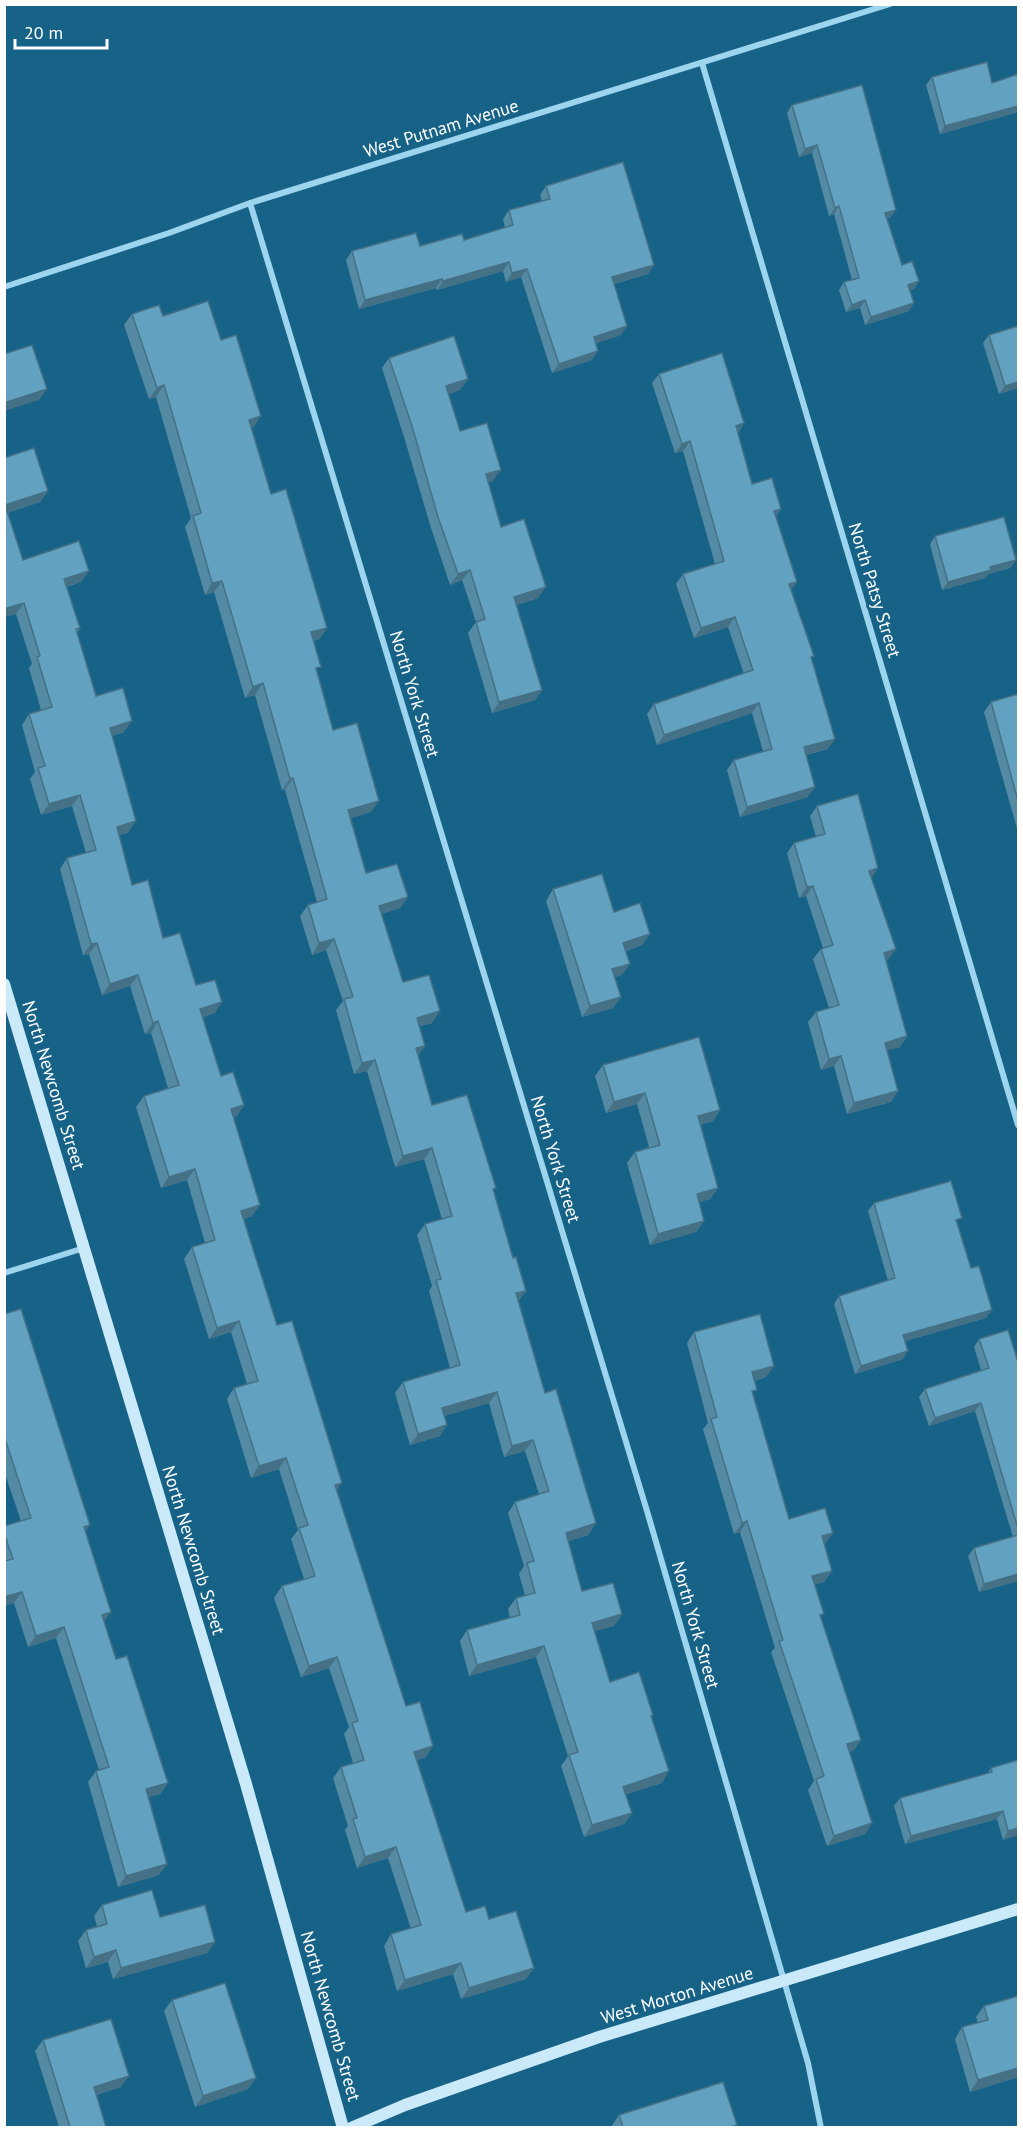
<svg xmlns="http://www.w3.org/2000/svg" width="1023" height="2132" viewBox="0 0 1023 2132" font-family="'PT Sans',sans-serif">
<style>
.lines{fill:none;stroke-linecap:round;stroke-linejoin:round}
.street{stroke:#9dd4ee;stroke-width:6}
.secondary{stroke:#caeafa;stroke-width:12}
.wall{fill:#548aa4}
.shaded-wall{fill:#457186}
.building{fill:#62a1bf;stroke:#457186;stroke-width:1.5}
.labels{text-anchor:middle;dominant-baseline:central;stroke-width:6;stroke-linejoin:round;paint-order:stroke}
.street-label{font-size:18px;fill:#fff;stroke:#176287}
</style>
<rect width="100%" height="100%" fill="#176287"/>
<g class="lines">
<path class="street" d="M702 63 1018 1125
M250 203 647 1511 808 2063 821 2128
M4 287 169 233 250 203 890 4
M4 1273 84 1248"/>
<path class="secondary" d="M4 984 246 1784 343 2128
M351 2128 405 2105 599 2037 1018 1909"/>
</g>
<path class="wall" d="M1018 74V112L940 134 926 85 932 77 992 83Z
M792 105 891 217 887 219 902 265 919 281 914 289 910 290 909 311 865 325 860 308 846 312 839 290 844 282 852 280 834 214 829 216 812 153 799 157 787 113Z
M546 186 654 265 648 274 614 284 621 335 596 343 592 360 552 373 521 277 506 282 503 271 437 290 436 288 359 309 346 260 352 251 420 246 464 240 505 228 503 219 509 210 542 201 540 195Z
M132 314 163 316 221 340 254 427 251 428 271 494 327 628 319 639 313 641 317 672 333 730 371 812 351 818 366 873 408 897 400 908 381 914 403 982 432 1023 420 1026 418 1056 432 1105 493 1192 513 1258 526 1291 518 1301 545 1393 596 1523 588 1535 568 1541 582 1591 622 1614 614 1626 594 1631 610 1682 653 1715 651 1717 662 1783 626 1794 632 1813 624 1824 584 1837 561 1766 568 1756 536 1657 469 1676 460 1641 467 1630 510 1618 508 1609 516 1598 525 1596 519 1574 524 1566 508 1513 515 1502 539 1494 525 1451 504 1457 489 1403 444 1416 440 1436 410 1445 395 1393 403 1382 450 1368 429 1291 432 1286 417 1235 425 1224 442 1219 424 1159 395 1167 367 1071 354 1074 336 1010 343 1001 326 950 312 955 300 916 308 905 317 902 285 790H282L255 695 245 698 214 592 205 595 185 527 191 518 156 397 149 399 124 325Z
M989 335 1018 388 999 394 983 343Z
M389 358 468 379 460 390 448 394 460 431 493 481 488 482 501 527 538 598 517 605 542 690 535 700 492 713 468 633 476 622 462 580 450 585 431 528 404 437 382 368Z
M659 374 744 423 738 433 752 484 781 509 776 516 797 582 791 590 812 660 828 749 806 755 808 797 740 817 727 770 734 760 763 751 752 713 657 745 647 714 654 704 744 674 728 627 694 638 676 584 683 574 715 564 683 451 675 453 652 383Z
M4 458 48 491 40 502 7 513 23 560 81 582 67 587 80 628 77 633 96 696 124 732 112 736 128 833 119 835 132 885 163 938 215 1013 203 1017 221 1076 244 1105 236 1117H234L252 1216 244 1219 277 1325 337 1491 406 1706 426 1757 417 1760 466 1912 489 1919 526 1979 461 1999 453 1974 397 1991 384 1946 391 1934 411 1929 388 1858 357 1868 345 1830 348 1826 333 1778 341 1767 353 1763 344 1734 349 1727 329 1668 301 1677 274 1598 282 1586 304 1579 291 1539 298 1530 279 1469 251 1478 227 1399 234 1388 247 1384 231 1332 209 1339 184 1259 192 1247 205 1243 187 1180 161 1188 136 1107 144 1096 168 1088 151 1033 145 1034 130 986 102 995 89 954 83 955 60 869 67 858 86 853 72 806 41 815 30 779 35 772 22 725 29 714 41 710 29 668 32 664 16 614 4 617Z
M935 536 1016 560 1010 568 988 574 985 578 942 590 930 544Z
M1018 694V832L984 712 991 702Z
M817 806 871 878 889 959 886 960 907 1036 900 1047 887 1050 891 1102 847 1114 834 1066 821 1070 808 1022 816 1012 829 1008 813 959 821 949 823 948 806 896 799 898 787 853 794 843 816 837 810 816Z
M553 889 614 912 650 934 642 945 626 951 622 975 615 977 621 997 613 1008 582 1017 546 901Z
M603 1065 720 1110 713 1121 700 1125 718 1188 710 1199 699 1202 704 1221 696 1232 650 1245 627 1163 635 1152 649 1147 637 1104 606 1113 595 1076Z
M874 1203 958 1224 986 1318 905 1341 903 1359 855 1374 834 1304 839 1296 888 1281 868 1211Z
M4 1314 85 1532 104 1622 116 1659 168 1783 160 1794 148 1797 159 1875 118 1887 88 1782 96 1771 99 1770 56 1638 28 1647 14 1603 4 1606V1526L21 1521 4 1471Z
M694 1332 766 1377 754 1381 753 1395 789 1519 833 1533 824 1544 832 1571 824 1582 815 1584 821 1618 861 1740 854 1750 849 1752 872 1823 865 1834 827 1846 808 1790 814 1781 771 1652 775 1648 740 1532 734 1534 703 1429 708 1423 687 1343Z
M979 1339 1018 1362V1584V1581L979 1592 968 1556 974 1548 1013 1537 975 1411 929 1426 919 1397 925 1389 981 1370 974 1347Z
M1018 1760V1835L1003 1840 997 1819 905 1844 894 1806 900 1798 987 1774 991 1768Z
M102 1905 160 1917 215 1942 207 1953 113 1979 108 1962 86 1968 78 1941 86 1930 97 1926 94 1916Z
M1018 1996V2077L970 2092 955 2039 962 2027 978 2023 976 2017 984 2006Z
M172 2000 256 2078 248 2089 195 2107 164 2011Z
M43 2040 121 2087 96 2095 106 2127H59L35 2051Z
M619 2115 735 2127H611Z"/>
<path class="shaded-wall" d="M1018 106V112L940 134 945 126Z
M817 145 812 153 799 157 805 149Z
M839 206 834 214 829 216 835 208Z
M896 210 891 217 880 221 885 213Z
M509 262 503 271 437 290 443 281Z
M654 265 648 274 606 286 612 277Z
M527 269 521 277 506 282 512 273Z
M442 279 436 288 359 309 365 300Z
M919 281 914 289 903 293 908 285Z
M865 300 860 308 846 312 852 305Z
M914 303 909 311 865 325 871 317Z
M627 326 621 335 588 346 594 337Z
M598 351 592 360 552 373 559 364Z
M468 379 460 390 439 397 446 386Z
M1018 382V388L999 394 1005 386Z
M164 385 156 397 149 399 157 388Z
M47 389 39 400 4 411V403Z
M261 416 254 427 241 431 249 420Z
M744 423 737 433 736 426Z
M690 441 683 451 675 453 682 444Z
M501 470 493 481 478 485 486 474Z
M48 491 40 502 4 514 5 505Z
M781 509 774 519V511Z
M1016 560 1010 568 988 574 985 578 942 590 948 582 990 567Z
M470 570 462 580 450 585 458 574Z
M89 571 81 582 56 590 64 579Z
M222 581 214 592 205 595 212 583Z
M797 582 790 592 789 584Z
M546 587 538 598 507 608 514 597Z
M24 603 16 614 4 617V609Z
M735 617 728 627 694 638 701 628Z
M327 628 319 639 303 644 311 632Z
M263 683 255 695 245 698 253 687Z
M542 690 535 700 492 713 499 702Z
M759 703 752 713 657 745 664 735Z
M132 721 124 732 102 739 110 728Z
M835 739 828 749 797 757 804 747Z
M293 778 285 790H282L290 779Z
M815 787 808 797 740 817 747 807Z
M80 795 72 806 41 815 49 804Z
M379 801 371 812 341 821 348 810Z
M136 821 128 833 109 838 117 827Z
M878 868 871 879 869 871Z
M813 886 806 896 799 898 807 887Z
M408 897 400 908 371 917 379 906Z
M650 934 642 945 615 954 623 943Z
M334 939 326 950 312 955 319 943Z
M97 943 89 954 83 955 91 944Z
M896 949 889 959 877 963 884 953Z
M630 964 622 975 604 980 612 969Z
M138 975 130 986 102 995 110 984Z
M621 997 613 1008 582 1017 590 1006Z
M222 1002 215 1013 192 1020 200 1009Z
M440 1011 432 1023 409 1029 417 1018Z
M158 1021 151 1033 145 1034 153 1023Z
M907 1036 900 1047 878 1053 885 1043Z
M425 1046 417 1057 416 1048Z
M841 1056 834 1066 821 1070 829 1059Z
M375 1060 367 1071 354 1074 362 1063Z
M898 1091 891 1102 847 1114 854 1103Z
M645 1093 637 1104 606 1113 614 1102Z
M244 1105 236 1117 223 1120 231 1109Z
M720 1110 713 1121 690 1128 698 1116Z
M432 1148 424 1159 395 1167 403 1156Z
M195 1169 187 1180 161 1188 169 1177Z
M718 1188 710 1199 689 1205 697 1194Z
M260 1205 252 1216 233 1222 241 1211Z
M704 1221 696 1232 650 1245 658 1234Z
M526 1291 518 1302 516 1293Z
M992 1310 986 1318 898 1343 903 1335Z
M239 1321 231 1332 209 1339 217 1328Z
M908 1351 903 1359 855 1374 861 1366Z
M774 1366 766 1377 744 1383 752 1372Z
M497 1392 489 1403 434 1419 442 1408Z
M981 1403 975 1411 929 1426 935 1418Z
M447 1425 440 1436 410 1445 418 1434Z
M533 1440 525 1451 504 1457 512 1446Z
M286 1458 279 1469 251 1478 259 1466Z
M342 1483 334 1494 335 1485Z
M747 1521 740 1532 734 1534 742 1523Z
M596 1523 588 1535 558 1544 566 1533Z
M90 1525 82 1536 84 1527Z
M833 1533 825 1544 814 1547 822 1536Z
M832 1571 824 1582 805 1587 812 1576Z
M1018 1574V1581L979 1592 984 1584Z
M22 1592 14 1603 4 1606V1597Z
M111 1612 103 1623 102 1615Z
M622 1614 614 1626 584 1634 592 1623Z
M64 1627 56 1638 28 1647 36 1636Z
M544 1646 536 1657 469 1676 477 1665Z
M337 1657 329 1668 301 1677 309 1666Z
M861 1740 854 1750 839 1755 847 1744Z
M433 1746 426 1757 406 1763 414 1752Z
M669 1771 662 1783 615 1798 623 1787Z
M168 1783 160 1794 138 1801 146 1789Z
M1003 1811 997 1819 905 1844 911 1836Z
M632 1813 624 1824 584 1837 592 1825Z
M872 1823 865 1834 827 1846 834 1836Z
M1018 1828V1835L1003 1840 1008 1831Z
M396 1847 388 1858 357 1868 365 1857Z
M167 1864 159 1875 118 1887 126 1876Z
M215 1942 207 1953 113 1979 121 1968Z
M116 1950 108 1962 86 1968 94 1957Z
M461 1963 453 1974 397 1991 405 1980Z
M534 1968 526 1979 461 1999 469 1988Z
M1018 2068V2077L970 2092 978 2080Z
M129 2076 121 2087 86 2098 94 2087Z
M256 2078 248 2089 195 2107 203 2096Z"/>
<path class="building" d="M987 62 992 83 1018 74V106L945 126 932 77Z
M862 85 896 210 885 213 902 265 912 261 919 281 908 285 914 303 871 317 865 300 852 305 844 282 859 278 839 206 835 208 817 145 805 149 792 105Z
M623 162 654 265 612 277 627 326 594 337 598 351 559 364 527 269 512 273 509 262 443 281 442 279 365 300 352 251 416 233 420 246 462 234 464 240 513 225 509 210 550 199 546 186Z
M208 301 221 340 236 335 261 416 249 420 271 494 286 489 327 628 311 632 321 667 316 668 333 730 357 723 379 801 348 810 366 873 397 864 408 897 379 906 403 982 429 975 440 1011 417 1018 425 1046 416 1048 432 1105 467 1095 496 1188 493 1189 513 1258 516 1257 526 1291 516 1293 545 1393 556 1389 596 1523 566 1533 582 1591 613 1583 622 1614 592 1623 610 1682 639 1672 653 1715 651 1716 669 1771 623 1787 632 1813 592 1825 569 1755 578 1752 544 1646 477 1665 467 1630 520 1615 516 1598 535 1593 527 1563 534 1561 515 1502 549 1491 533 1440 512 1446 497 1392 442 1408 447 1425 418 1434 403 1382 460 1365 436 1280 441 1279 425 1224 452 1216 432 1148 403 1156 375 1060 362 1063 344 999 353 997 334 939 319 943 308 905 327 899 293 778 290 779 263 683 253 687 222 581 212 583 193 516 201 513 164 385 157 388 132 314 159 305 163 316Z
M1018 326V382L1005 386 989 335Z
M454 336 468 379 446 386 460 431 487 423 501 470 486 474 501 527 524 519 546 587 514 597 542 690 499 702 476 622 485 619 470 570 458 574 438 517 412 426 389 358Z
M32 345 47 389 4 403V354Z
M722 353 744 423 736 426 752 484 772 478 781 509 774 511 797 582 789 584 814 656 811 657 835 739 804 747 815 787 747 807 734 760 772 749 759 703 664 735 654 704 753 670 735 617 701 628 683 574 724 561 690 441 682 444 659 374Z
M34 448 48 491 5 505 23 560 79 541 89 571 64 579 80 628 76 629 96 696 123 688 132 721 110 728 136 821 117 827 132 885 148 880 163 938 180 933 196 985 215 980 222 1002 200 1009 221 1076 233 1072 244 1105 231 1109 260 1205 241 1211 277 1325 292 1321 342 1483 335 1485 406 1706 420 1702 433 1746 414 1752 466 1912 485 1906 489 1919 516 1911 534 1968 469 1988 461 1963 405 1980 391 1934 421 1925 396 1847 365 1857 353 1819 357 1818 341 1767 364 1760 352 1723 358 1721 337 1657 309 1666 282 1586 315 1576 299 1528 308 1525 286 1458 259 1466 234 1388 258 1381 239 1321 217 1328 192 1247 215 1240 195 1169 169 1177 144 1096 179 1085 158 1021 153 1023 138 975 110 984 97 943 91 944 67 858 96 850 80 795 49 804 38 768 45 766 29 714 52 707 37 657 40 656 24 603 4 609V458Z
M1004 517 1016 560 990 567 991 570 948 582 935 536Z
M1018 694V801L991 702Z
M858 794 878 868 869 871 896 949 884 953 907 1036 885 1043 898 1091 854 1103 841 1056 829 1059 816 1012 839 1005 821 949 833 945 813 886 807 887 794 843 825 834 817 806Z
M602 874 614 912 640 903 650 934 623 943 630 964 612 969 621 997 590 1006 553 889Z
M699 1037 720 1110 698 1116 718 1188 697 1194 704 1221 658 1234 635 1152 660 1145 645 1093 614 1102 603 1065Z
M951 1181 962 1218 956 1220 971 1268 979 1266 992 1310 903 1335 908 1351 861 1366 839 1296 895 1278 874 1203Z
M21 1309 90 1525 84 1527 111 1612 102 1615 116 1659 127 1656 168 1783 146 1789 167 1864 126 1876 96 1771 109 1767 64 1627 36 1636 22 1592 4 1597V1561L13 1559 4 1533V1526L31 1518 4 1436V1314Z
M760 1314 774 1366 752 1372 757 1390 752 1391 789 1519 825 1508 833 1533 822 1536 832 1571 812 1576 824 1614 820 1615 861 1740 847 1744 872 1823 834 1836 816 1779 824 1776 779 1641 783 1640 747 1521 742 1523 711 1419 717 1417 694 1332Z
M1008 1330 1018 1362V1529L981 1403 935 1418 925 1389 989 1368 979 1339Z
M1018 1535V1574L984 1584 974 1548Z
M1018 1760V1828L1008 1831 1003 1811 911 1836 900 1798 992 1772 991 1768Z
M152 1890 160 1917 205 1905 215 1942 121 1968 116 1950 94 1957 86 1930 107 1924 102 1905Z
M225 1983 256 2078 203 2096 172 2000Z
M1018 1996V2068L978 2080 962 2027 988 2020 984 2006Z
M111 2019 129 2076 94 2087 106 2127H70L43 2040Z
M723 2082 737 2125 730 2127H623L619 2115Z"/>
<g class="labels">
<g class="street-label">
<text transform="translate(441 128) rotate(-17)">West Putnam Avenue</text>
<text transform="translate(875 590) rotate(73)">North Patsy Street</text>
<text transform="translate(415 694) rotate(73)">North York Street</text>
<text transform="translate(54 1085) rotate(73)">North Newcomb Street</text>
<text transform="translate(556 1159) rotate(73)">North York Street</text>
<text transform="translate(194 1550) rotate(73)">North Newcomb Street</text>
<text transform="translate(696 1625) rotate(74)">North York Street</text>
<text transform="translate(677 1995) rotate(-17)">West Morton Avenue</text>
<text transform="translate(331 2016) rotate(74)">North Newcomb Street</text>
</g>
</g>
<rect width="1023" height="2132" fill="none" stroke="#ffffff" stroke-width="12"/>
<path d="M15 39v9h92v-9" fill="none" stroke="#ffffff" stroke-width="3"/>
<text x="24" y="39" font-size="18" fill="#ffffff" stroke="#176287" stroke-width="4.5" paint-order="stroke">20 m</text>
</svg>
